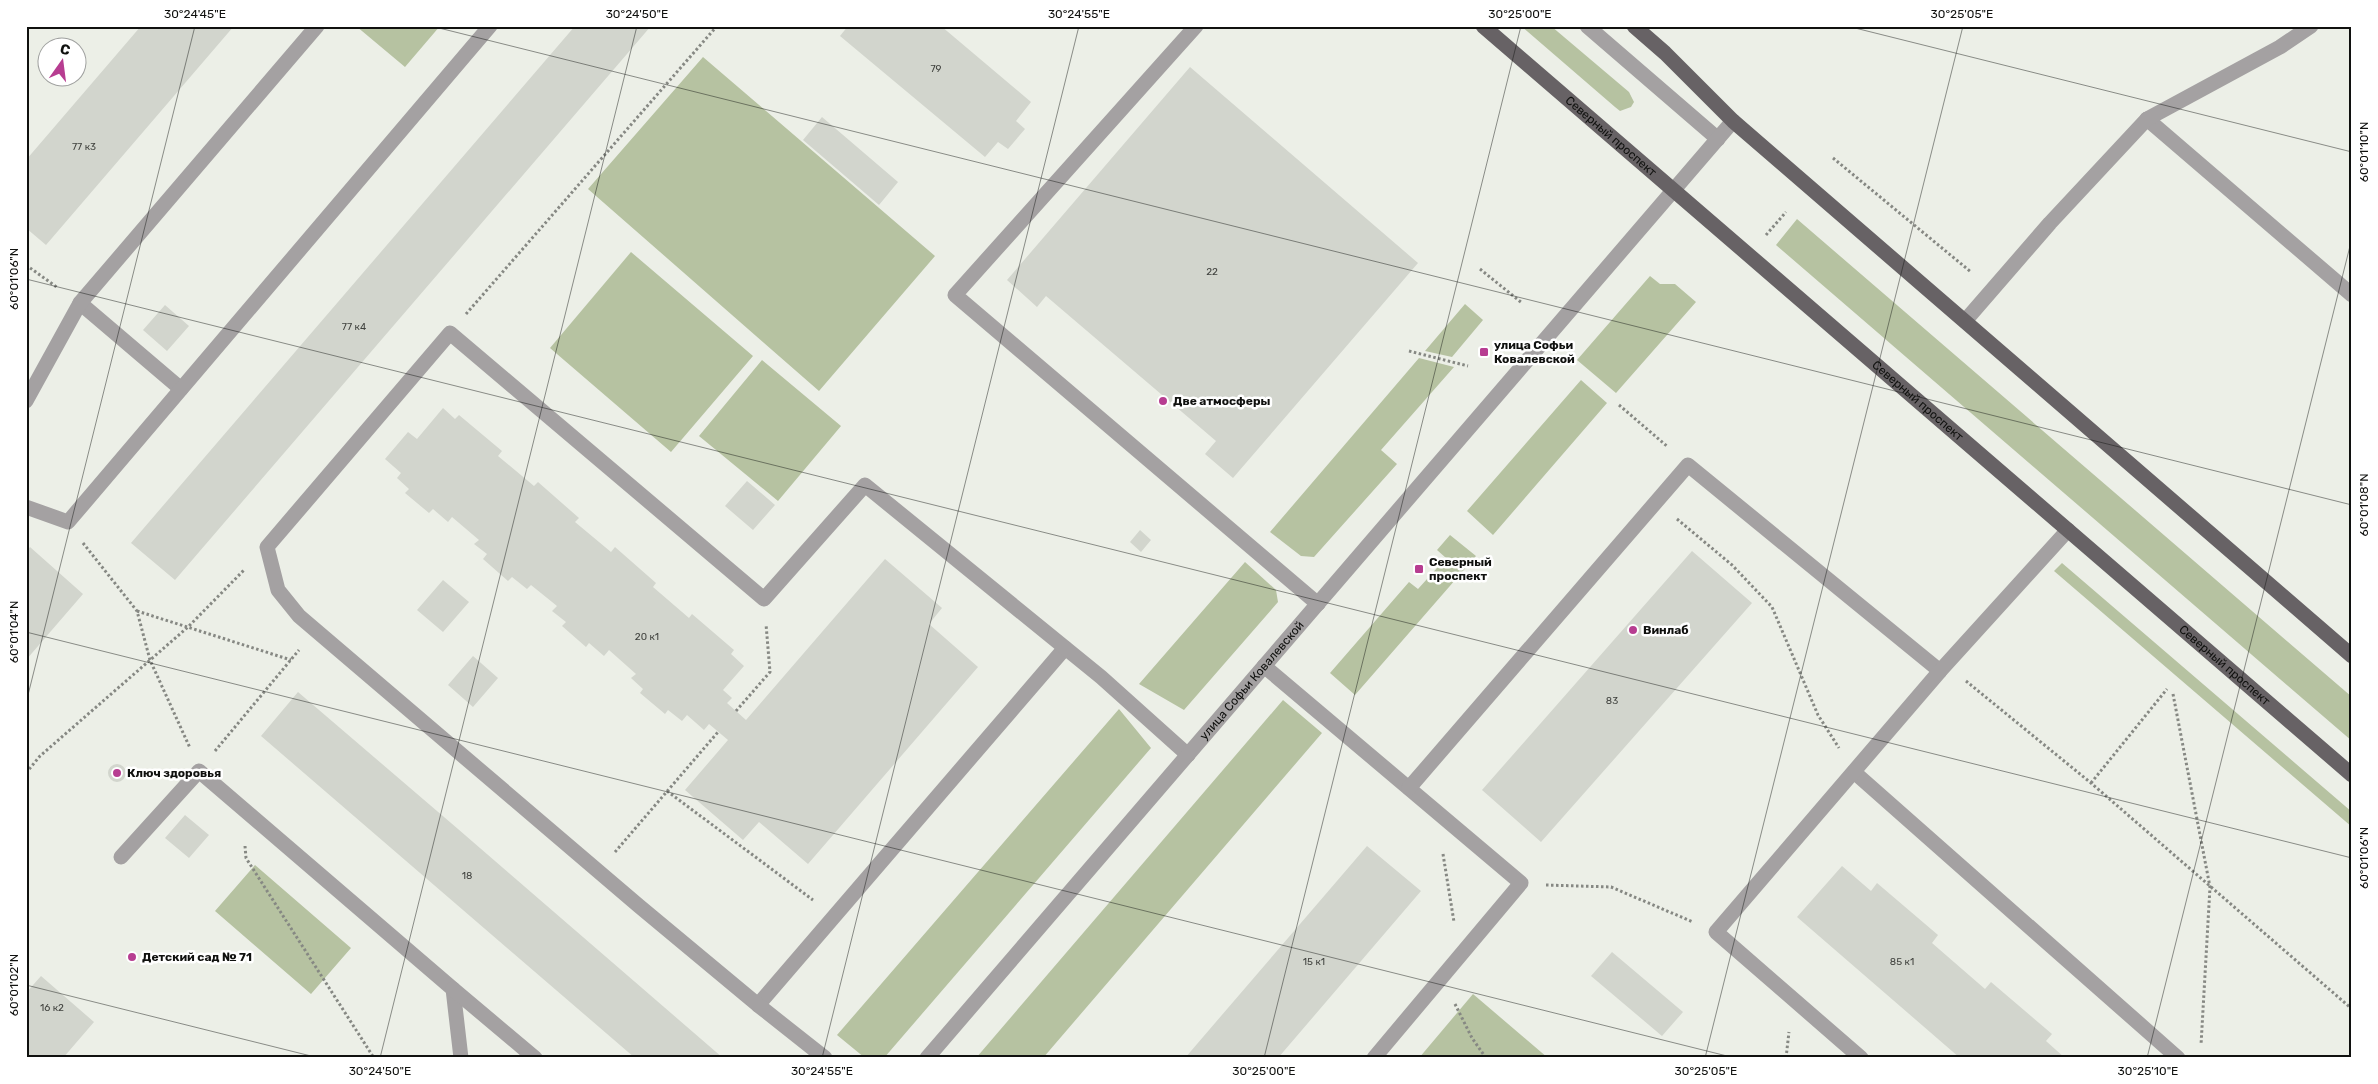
<svg xmlns="http://www.w3.org/2000/svg" width="2378" height="1084" viewBox="0 0 2378 1084" font-family="Rubik,sans-serif">
<style>
.green{fill:#b6c2a1}
.building{fill:#d2d5cd}
.lines{fill:none;stroke-linecap:round;stroke-linejoin:round}
.path{stroke:#868883;stroke-width:3;stroke-dasharray:2.5 2.5;stroke-linecap:butt}
.minor{stroke:#a4a1a2;stroke-width:15}
.major{stroke:#676265;stroke-width:15}
.ticks{fill:none;stroke:#10110f;stroke-width:1;stroke-opacity:0.45}
.poi-dot{fill:#b73d91;stroke:#fff;stroke-width:2}
.labels{text-anchor:middle;dominant-baseline:central;stroke-width:5;stroke-linejoin:round;paint-order:stroke}
.number-label{font-size:10px;fill:#40423e}
.street-label{font-size:12px;fill:#10110f;stroke:#fff}
.poi-label{font-size:12px;font-weight:bold;fill:#10110f;stroke:#fff;text-anchor:start}
.neatline{fill:none;stroke:#10110f;stroke-width:2}
.ticks-label{font-size:12px;text-anchor:middle;fill:#10110f}
</style>
<rect width="100%" height="100%" fill="#ecefe7"/>
<path class="green" d="M356 26H440L405 67Z
M1521 26H1551L1629 92 1634 102 1631 107 1620 111 1615 107Z
M703 57 935 256 819 391 588 189Z
M1797 219 2352 697V741L1776 245Z
M631 252 753 356 671 452 550 348Z
M1650 276 1660 284H1675L1696 302 1616 393 1577 360Z
M1465 304 1483 320 1452 357 1425 351Z
M1419 358 1454 367 1381 450 1397 464 1314 557 1301 556 1270 532Z
M762 360 841 426 778 501 699 436Z
M1581 380 1607 403 1493 535 1467 511Z
M1450 535 1476 556 1355 695 1330 673 1409 582 1418 589 1446 558 1437 550Z
M1245 562 1276 590 1278 602 1184 710 1139 684Z
M2062 563 2352 812V827L2054 571Z
M1283 700 1322 733 1043 1058H976Z
M1119 709 1151 748 884 1058H865L837 1035Z
M255 865 351 948 311 994 215 911Z
M1473 994 1548 1058H1419Z"/>
<path class="building" d="M141 26H234L46 245 26 228V160Z
M575 26H651L175 580 131 543Z
M848 26H941L1031 102 1016 121 1025 129 1008 149 998 142 985 157 840 36Z
M1190 67 1418 263 1233 478 1205 454 1216 441 1046 296 1037 307 1007 280Z
M822 117 898 182 879 205 803 140Z
M165 305 189 326 167 351 143 330Z
M443 408 455 419 459 415 502 451 498 456 534 486 538 482 579 518 575 522 611 552 615 547 656 583 653 587 689 618 692 614 734 650 731 654 744 666 723 690 732 698 727 703 746 720 885 559 942 608 929 624 978 667 808 864 759 822 743 840 685 790 728 740 709 724 704 730 687 715 682 721 668 710 665 714 640 693 643 689 631 678 636 674 609 650 604 656 589 643 586 647 562 626 566 622 552 611 557 606 531 585 527 589 512 577 508 581 483 559 487 554 474 544 479 540 452 517 448 522 433 509 429 513 405 493 409 489 397 478 401 473 385 459 408 432 417 439Z
M747 481 775 505 753 530 725 506Z
M1140 530 1151 540 1141 552 1130 542Z
M30 547 83 594 26 660V552Z
M1692 551 1752 603 1541 842 1482 790Z
M443 580 469 602 443 632 417 610Z
M473 656 498 678 473 707 448 685Z
M298 692 458 829 723 1058H635L261 736Z
M108 773a9 9 0 1 1 18 0a9 9 0 1 1-18 0Z
M185 815 209 835 189 858 165 838Z
M1367 846 1421 891 1278 1058H1185Z
M1842 866 1871 891 1877 883 1938 935 1932 943 1985 989 1991 982 2052 1034 2046 1041 2065 1058H1960L1797 917Z
M1612 952 1683 1012 1662 1036 1591 976Z
M41 976 94 1022 63 1058H26V993Z"/>
<g class="lines">
<path class="path" d="M1833 158 1971 272
M1766 235 1786 212
M26 265 58 288
M1480 269 1522 303
M466 314 717 26
M1409 351 1468 366
M1619 405 1668 447
M1677 519 1732 565 1772 607 1818 715 1839 748
M83 543 137 611 150 660 190 748
M137 611 291 660
M1966 681 2091 783 2352 1009
M2173 694 2210 887 2201 1045
M736 711 770 672 766 624
M215 751 299 650
M26 773 40 756 188 627 245 569
M2091 783 2167 689
M667 791 813 900
M245 846 246 858 374 1058
M615 852 718 732
M1443 854 1454 922
M1546 885 1611 887 1693 922
M1455 1004 1472 1038 1486 1058
M1786 1058 1789 1032"/>
<g class="minor">
<path d="M1196 26 955 295 1318 604"/>
<path d="M1587 26 1718 139"/>
<path d="M2147 119 2352 295"/>
<path d="M80 303 181 389"/>
<path d="M1965 321 2050 223 2147 119 2280 47 2311 26"/>
<path d="M26 401 80 303 317 26"/>
<path d="M26 507 68 522 490 26"/>
<path d="M1264 666 1521 883 1374 1058"/>
<path d="M1854 772 2178 1058"/>
<path d="M1409 788 1688 465 1940 671"/>
<path d="M121 857 199 771 453 989 461 1058"/>
<path d="M453 989 535 1058"/>
<path d="M758 1005 1065 648"/>
<path d="M825 1058 758 1005 639 906 299 616 278 590 267 547 450 333 764 599 865 485 1101 677 1188 755"/>
<path id="s1" d="M927 1058 1733 121"/>
<path d="M1861 1058 1716 932 1940 671 2068 530"/>
</g>
<g class="major">
<path id="s2" d="M1483 26 2352 775"/>
<path d="M1634 26 1665 53 1733 121 2352 656"/>
</g>
</g>
<path class="ticks" d="M431 26 2352 505M1847 26 2352 152M26 279 2352 858M26 632 1735 1058M26 703 195 26M26 985 319 1058M380 1058 637 26M822 1058 1079 26M1264 1058 1521 26M1705 1058 1963 26M2147 1058 2352 238"/>
<g class="poi-dot">
<rect x="1479" y="347" width="10" height="10" rx="2.5"/>
<circle cx="1163" cy="401" r="5"/>
<rect x="1414" y="564" width="10" height="10" rx="2.5"/>
<circle cx="1633" cy="630" r="5"/>
<circle cx="117" cy="773" r="5"/>
<circle cx="132" cy="957" r="5"/>
</g>
<g class="labels">
<g class="number-label">
<text x="936" y="69">79</text>
<text x="84" y="147">77 к3</text>
<text x="1212" y="272">22</text>
<text x="354" y="327">77 к4</text>
<text x="647" y="637">20 к1</text>
<text x="1612" y="701">83</text>
<text x="467" y="876">18</text>
<text x="1314" y="962">15 к1</text>
<text x="1902" y="962">85 к1</text>
<text x="52" y="1008">16 к2</text>
</g>
<g class="street-label">
<text stroke="none"><textPath href="#s2" startOffset="169">Северный проспект</textPath></text>
<text stroke="none"><textPath href="#s2" startOffset="574">Северный проспект</textPath></text>
<text stroke="none"><textPath href="#s2" startOffset="979">Северный проспект</textPath></text>
<text stroke="none"><textPath href="#s1" startOffset="498">улица Софьи Ковалевской</textPath></text>
</g>
<g class="poi-label">
<text x="1494" y="345">улица Софьи<tspan x="1494" dy="14">Ковалевской</tspan></text>
<text x="1173" y="401">Две атмосферы</text>
<text x="1429" y="562">Северный<tspan x="1429" dy="14">проспект</tspan></text>
<text x="1643" y="630">Винлаб</text>
<text x="127" y="773">Ключ здоровья</text>
<text x="142" y="957">Детский сад № 71</text>
</g>
</g>
<rect width="2378" height="1084" fill="none" stroke="#ffffff" stroke-width="55"/>
<g transform="translate(62 62) rotate(14)"><circle r="24" fill="#ffffff" stroke="#9fa09f"/>
<path d="M0-4L9 19L0 12L-9 19Z" fill="#b73d91"/>
<text y="-8" font-size="14" font-weight="bold" text-anchor="middle" fill="#10110f">С</text>
</g>
<rect x="28" y="28" width="2322" height="1028" class="neatline"/>
<g class="ticks-label">
<text x="195" y="18">30°24'45"E</text>
<text x="637" y="18">30°24'50"E</text>
<text x="1079" y="18">30°24'55"E</text>
<text x="1520" y="18">30°25'00"E</text>
<text x="1962" y="18">30°25'05"E</text>
<text transform="translate(2364 152) rotate(-90)" y="4">60°01'10"N</text>
<text transform="translate(14 279) rotate(-90)" y="4">60°01'06"N</text>
<text transform="translate(2364 505) rotate(-90)" y="4">60°01'08"N</text>
<text transform="translate(14 632) rotate(-90)" y="4">60°01'04"N</text>
<text transform="translate(2364 858) rotate(-90)" y="4">60°01'06"N</text>
<text transform="translate(14 985) rotate(-90)" y="4">60°01'02"N</text>
<text x="380" y="1075">30°24'50"E</text>
<text x="822" y="1075">30°24'55"E</text>
<text x="1264" y="1075">30°25'00"E</text>
<text x="1706" y="1075">30°25'05"E</text>
<text x="2148" y="1075">30°25'10"E</text>
</g>
</svg>
